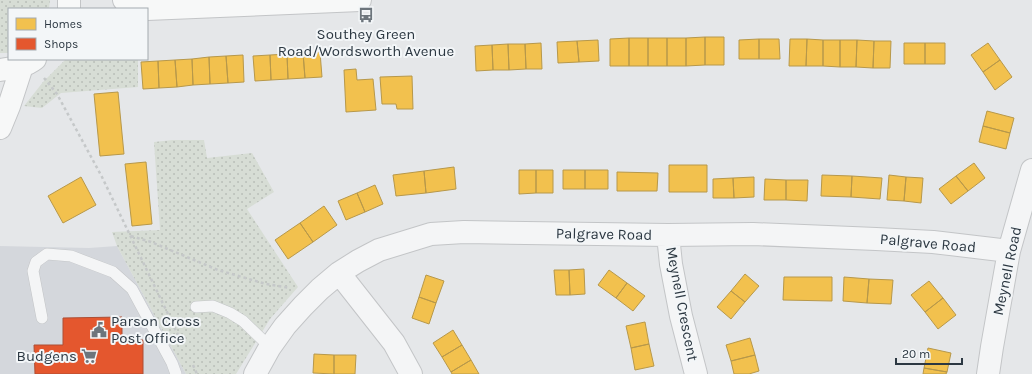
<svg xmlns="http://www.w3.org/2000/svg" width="1032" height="374" viewBox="0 0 1032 374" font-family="Karla,sans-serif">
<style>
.built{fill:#d4d7dc}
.grass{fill:url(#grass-dots)}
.homes{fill:#f2c14e;stroke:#b7984a}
.shops{fill:#e4572e;stroke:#ad4e34}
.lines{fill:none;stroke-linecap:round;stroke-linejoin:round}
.lane-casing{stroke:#c3c5c7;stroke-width:12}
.street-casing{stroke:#c3c5c7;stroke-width:24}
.secondary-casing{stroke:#c3c5c7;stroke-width:24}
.path{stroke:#c5c8c9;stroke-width:2.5;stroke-dasharray:3 3;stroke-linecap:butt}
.lane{stroke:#f4f5f6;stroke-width:11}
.street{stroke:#f4f5f6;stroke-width:22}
.secondary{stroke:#f7f8f8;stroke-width:22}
.labels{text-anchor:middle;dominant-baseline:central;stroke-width:4;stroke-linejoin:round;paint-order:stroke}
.poi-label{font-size:15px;fill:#2c3842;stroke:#f3f6f8}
.street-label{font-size:15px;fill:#2c3842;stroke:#f3f6f8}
</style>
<defs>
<pattern id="grass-dots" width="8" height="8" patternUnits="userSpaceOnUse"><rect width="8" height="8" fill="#d7ddd5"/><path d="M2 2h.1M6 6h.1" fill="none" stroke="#b9beb8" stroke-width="1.8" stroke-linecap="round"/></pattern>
</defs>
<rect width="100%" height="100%" fill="#e5e7e9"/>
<path class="built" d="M0 246 89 248 117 246 186 374H0Z"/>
<path class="grass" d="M0 0H50L49 9H9V53H0Z
M66 59H138V87L61 93 42 108 24 106 43 82Z
M173 140H204L207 158 252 153 274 192 247 209 298 287 270 319 236 374H186L117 246 112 232 160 230 154 142Z"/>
<path class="homes" d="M705 37H724V65H705Z
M705 37V65L686 66V38Z
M629 38V66H610V39Z
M629 38H648V66H629Z
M648 38H667V66H648Z
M667 38H686V66H667Z
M759 39V59H739V40Z
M759 39H779L780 59H759Z
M790 39H807L806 66H789Z
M807 39 823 40V66H806Z
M598 40 599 61 579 62 577 41Z
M823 40H840V67L823 66Z
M840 40H857L856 67H840Z
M857 40 874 41 873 68 856 67Z
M577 41 579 62 558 63 557 42Z
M874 41H891L890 68H873Z
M541 43 542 69H526L525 44Z
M904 43H925V64H904Z
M925 43H945V64H925Z
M988 43 1000 60 983 72 971 55Z
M508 44H525L526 69 509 70Z
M508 44 509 70H493L492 45Z
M492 45 493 70 476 71 475 46Z
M320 52 322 77 305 78 303 53Z
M303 53 305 78 288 79 287 54Z
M287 54 288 79 271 80 270 55Z
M243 55 244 82 228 83 226 56Z
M270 55 271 80 255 81 253 56Z
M226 56 228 83 210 84 209 57Z
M209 57 210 84 193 85 192 59Z
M192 59 193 85 177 87 175 60Z
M175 60 177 87 159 88 158 61Z
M1000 60 1012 77 995 90 983 72Z
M158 61 159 88 143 89 141 62Z
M356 69 357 80 373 79 376 110 346 112 344 70Z
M412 76 413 109H397L396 104H382L380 77Z
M118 92 124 154 100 156 94 94Z
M987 111 1014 118 1010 133 983 126Z
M983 126 1010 133 1006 149 979 142Z
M146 162 152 224 132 226 125 164Z
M974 163 985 178 968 191 956 176Z
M669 165H707V192H669Z
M454 167 456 189 426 193 424 171Z
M519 170H536V193L519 194Z
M536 170H553V193H536Z
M563 170H585V189H563Z
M585 170H608V189H585Z
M424 171 426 193 396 196 393 175Z
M617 172 658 173 657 191H617Z
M822 175 852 176 851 197 821 196Z
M889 175 906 177 904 201 887 200Z
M852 176 882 178 880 199 851 197Z
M956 176 968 191 951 204 939 189Z
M81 177 96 205 63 223 48 196Z
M754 177V197L734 198 733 178Z
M906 177 923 178 921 203 904 201Z
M733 178 734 198H713V179Z
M765 179 786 180V200H764Z
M786 180H808L807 201 786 200Z
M375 185 383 204 365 212 357 193Z
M357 193 365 212 346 220 338 201Z
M324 206 337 225 313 242 300 223Z
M300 223 313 242 288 259 275 240Z
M584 269 585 294 570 295 569 270Z
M554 270H569L570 295H556Z
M609 270 627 283 616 298 598 285Z
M745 274 759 286 745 302 731 291Z
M426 275 444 281 436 303 419 297Z
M784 277H832V301L783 300Z
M844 277 869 279 867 303 843 301Z
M869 279 893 280 891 304 867 303Z
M929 281 943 298 925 312 911 295Z
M627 283 645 296 633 311 616 298Z
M731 291 745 302 731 319 717 307Z
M419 297 436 303 429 324 412 318Z
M943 298 956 315 938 329 925 312Z
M645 322 649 344 631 348 626 326Z
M453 330 462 345 442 357 433 343Z
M750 338 755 355 731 361 726 345Z
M649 344 654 366 635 370 631 348Z
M462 345 471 360 451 372 442 357Z
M928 348 951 353 947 372 924 368Z
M314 354 334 355V374L313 373Z
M334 355H356L355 374H334Z
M755 355 759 371 749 374H734L731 361Z
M471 360 479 374H452L451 372Z
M924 368 947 372 946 374H923Z"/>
<path class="shops" d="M122 317V341L143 340V374H35L34 345H63V318Z"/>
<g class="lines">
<defs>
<path id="lane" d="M196 307 213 306 230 313 243 321 270 347
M42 318 33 271 36 262 47 254 71 256 113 272 132 289 172 363 176 374"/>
<path id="street" d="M668 235 671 264 681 316 696 374
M339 273 394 343 411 374
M255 374 270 347 285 326 303 306 320 289 339 273 358 261 379 250 431 234 464 232 668 235 753 234 876 239 933 242 1009 251
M988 374 992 347 1009 251 1032 170"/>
<path id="secondary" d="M124 0 148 9
M69 9V0
M147 9 360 0
M0 70C13 68 25 67 35 59
M0 128 9 106 22 66"/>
</defs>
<use href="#lane" class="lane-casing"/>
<use href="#street" class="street-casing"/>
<use href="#secondary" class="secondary-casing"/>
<path class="path" d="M44 78 57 94 102 177 180 339
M131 236 151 242 218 270 266 284 290 288
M193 365 197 374"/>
<use href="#lane" class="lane"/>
<use href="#street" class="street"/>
<use href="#secondary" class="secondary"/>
</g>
<defs>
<symbol id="bus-bare" viewBox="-9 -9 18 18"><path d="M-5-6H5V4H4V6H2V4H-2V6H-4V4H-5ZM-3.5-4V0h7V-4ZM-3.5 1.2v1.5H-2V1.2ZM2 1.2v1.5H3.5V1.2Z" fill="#6d757c" stroke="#f3f6f8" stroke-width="2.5" paint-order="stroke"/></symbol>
<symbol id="civic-bare" viewBox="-9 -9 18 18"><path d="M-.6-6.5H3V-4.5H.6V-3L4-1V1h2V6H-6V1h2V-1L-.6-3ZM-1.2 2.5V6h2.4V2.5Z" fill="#6d757c" stroke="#f3f6f8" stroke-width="2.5" paint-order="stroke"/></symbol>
<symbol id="supermarket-bare" viewBox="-9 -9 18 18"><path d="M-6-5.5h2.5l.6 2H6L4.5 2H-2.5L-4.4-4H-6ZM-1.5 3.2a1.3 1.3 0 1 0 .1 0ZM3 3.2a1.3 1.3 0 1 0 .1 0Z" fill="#6d757c" stroke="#f3f6f8" stroke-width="2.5" paint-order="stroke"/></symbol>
</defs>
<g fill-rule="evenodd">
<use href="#bus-bare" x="355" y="4" width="22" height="22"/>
<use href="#civic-bare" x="88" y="319" width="22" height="22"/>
<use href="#supermarket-bare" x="78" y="345" width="22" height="22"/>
</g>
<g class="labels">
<g class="poi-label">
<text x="366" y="34">Southey Green<tspan x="366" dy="17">Road/Wordsworth Avenue</tspan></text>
<text x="111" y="321" text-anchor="start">Parson Cross<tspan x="111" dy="17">Post Office</tspan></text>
<text x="77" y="356" text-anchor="end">Budgens</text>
</g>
<g class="street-label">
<text transform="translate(604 234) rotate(1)">Palgrave Road</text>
<text transform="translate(928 243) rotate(5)">Palgrave Road</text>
<text transform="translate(1007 271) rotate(-78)">Meynell Road</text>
<text transform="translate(682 304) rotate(79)">Meynell Crescent</text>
</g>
</g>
<rect x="8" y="8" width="140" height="52" fill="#f3f6f8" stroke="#a3aaaf"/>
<rect x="16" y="18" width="20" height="12" fill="#f2c14e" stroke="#a3aaaf"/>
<text x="44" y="28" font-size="12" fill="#2c3842">Homes</text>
<rect x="16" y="38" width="20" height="12" fill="#e4572e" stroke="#a3aaaf"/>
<text x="44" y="48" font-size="12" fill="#2c3842">Shops</text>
<path d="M896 358v6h66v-6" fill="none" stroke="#2c3842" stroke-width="2"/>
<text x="902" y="358" font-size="12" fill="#2c3842" stroke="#f3f6f8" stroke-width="3" paint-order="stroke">20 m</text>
</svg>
